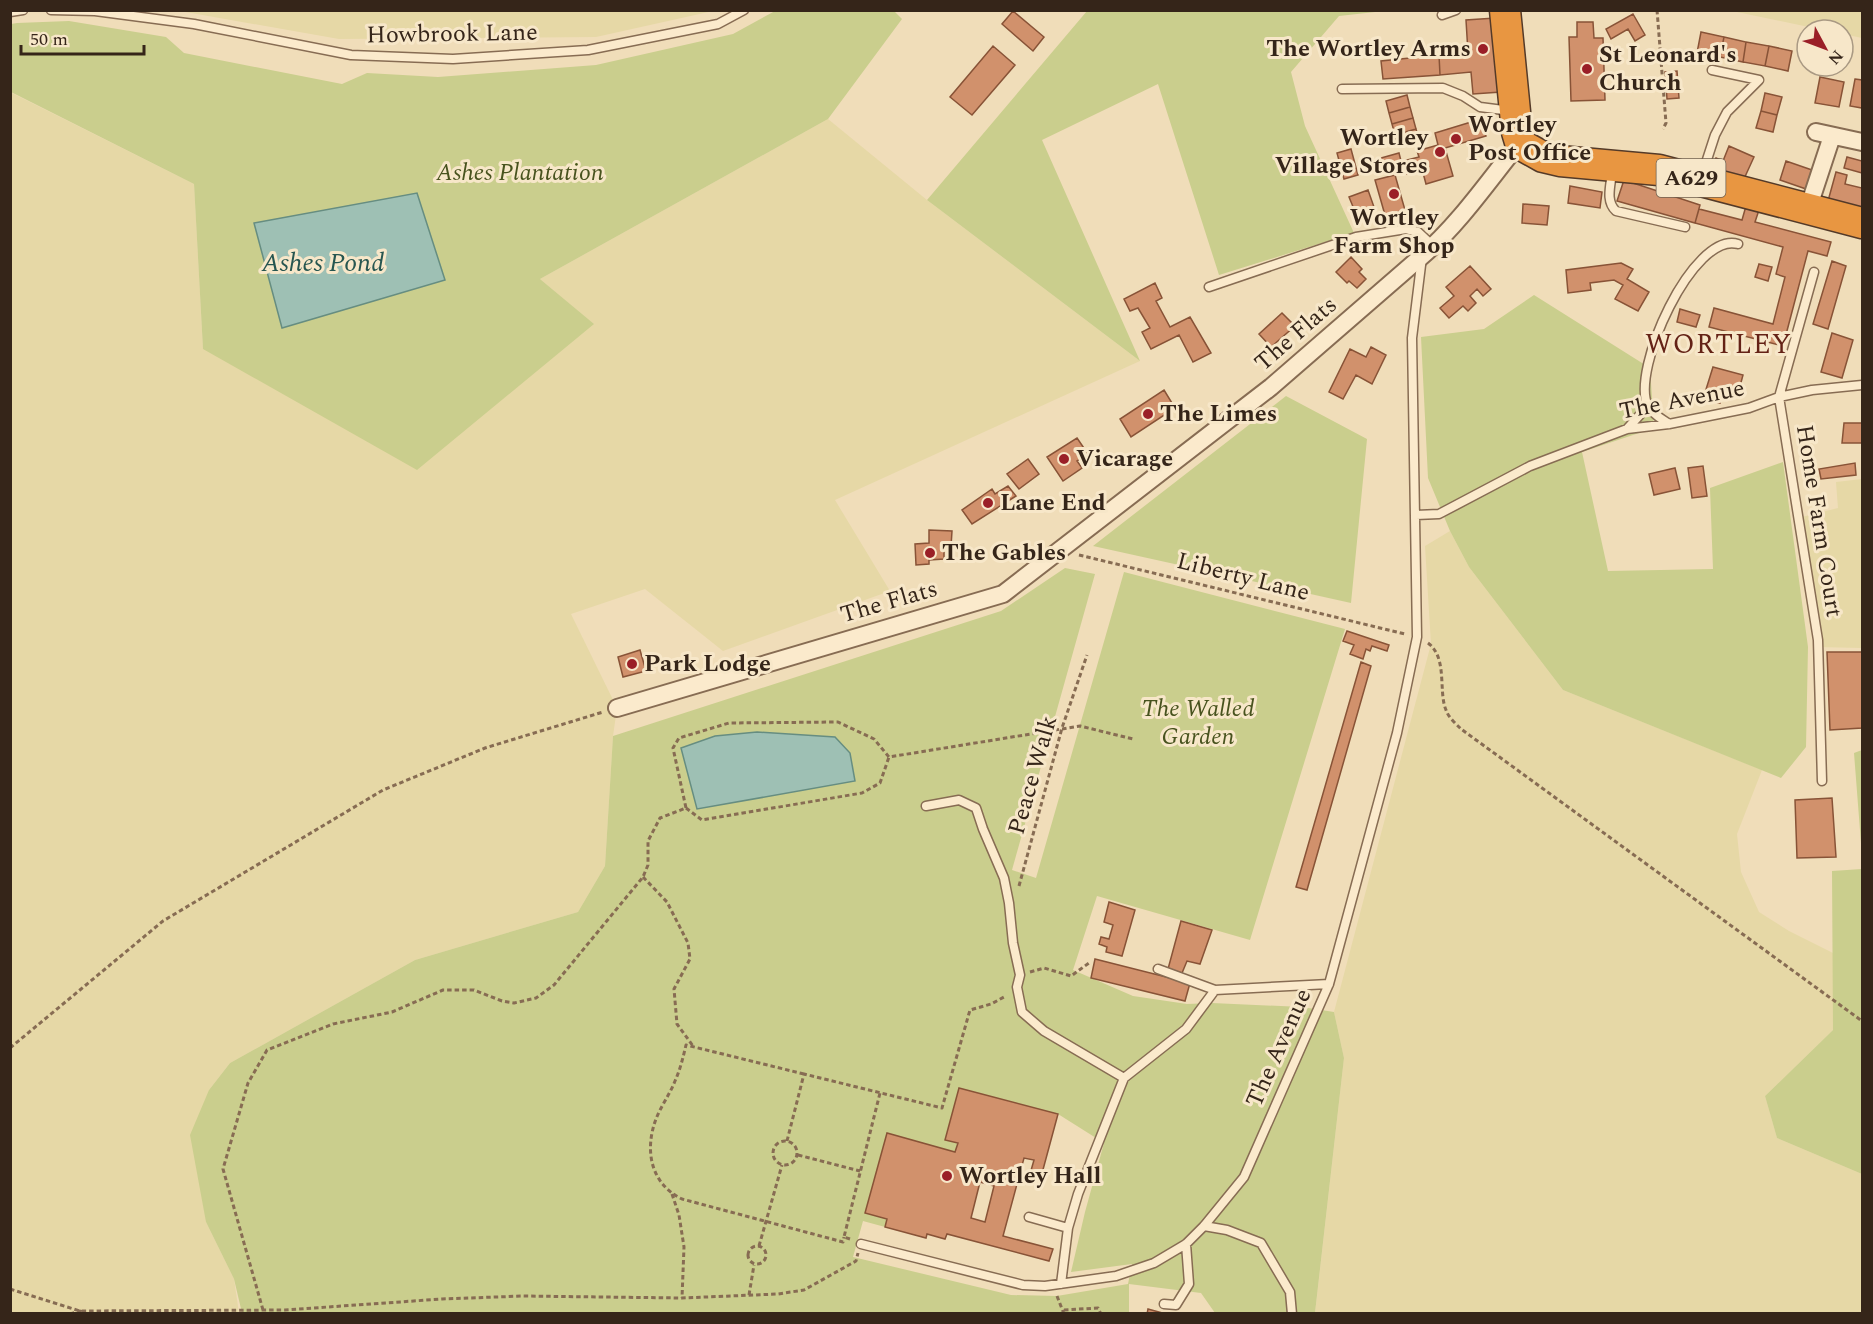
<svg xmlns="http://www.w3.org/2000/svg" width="1873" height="1324" viewBox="0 0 1873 1324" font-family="Spectral,serif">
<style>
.farmland{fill:#e6d8a6}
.green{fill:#cace8d;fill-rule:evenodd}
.water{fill:#9ec0b4;stroke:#668d81;stroke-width:1.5}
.building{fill:#d1916c;stroke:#885337;stroke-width:1.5;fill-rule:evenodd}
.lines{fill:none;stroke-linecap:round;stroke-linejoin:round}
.lane-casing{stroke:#876c53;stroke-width:11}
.street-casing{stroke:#876c53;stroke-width:20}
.highway-casing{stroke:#543a28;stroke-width:33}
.path{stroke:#876c53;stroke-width:3;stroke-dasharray:4.5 3;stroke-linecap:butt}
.lane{stroke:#fbeacc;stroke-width:8}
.street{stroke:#fbeacc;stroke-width:16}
.highway{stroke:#e89641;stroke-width:30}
.poi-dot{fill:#9a1f27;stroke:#f7e7c9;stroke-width:2}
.labels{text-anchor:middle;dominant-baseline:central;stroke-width:6;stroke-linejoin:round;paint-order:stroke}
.shield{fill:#f7e7c9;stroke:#6f5f4e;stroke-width:1.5}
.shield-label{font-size:22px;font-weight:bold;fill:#352519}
.street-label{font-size:24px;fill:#352519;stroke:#f7e7c9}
.poi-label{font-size:24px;font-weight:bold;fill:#352519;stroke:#f7e7c9;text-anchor:start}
.park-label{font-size:24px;font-style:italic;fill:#48531e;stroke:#f7e7c9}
.water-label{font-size:26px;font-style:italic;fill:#275650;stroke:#f7e7c9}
.quarter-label{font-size:27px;letter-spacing:1.5px;fill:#642216;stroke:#f7e7c9}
</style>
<rect width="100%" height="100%" fill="#f0ddb9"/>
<path class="farmland" d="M180 11H713L596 37 339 39Z
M1732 11H1862V38L1843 34V30H1823Z
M10 92 194 184 203 349 593 324 540 279 828 119 927 200 1140 361 835 500 890 591 723 651 645 589 571 614 617 708 613 736 605 866 578 912 415 960 230 1063 209 1090 206 1222 234 1279 239 1313H11Z
M1862 479V648L1817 647 1802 517 1838 508 1836 482Z
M1450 531 1469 567 1563 690 1762 770 1737 834 1741 872 1759 912 1789 931 1833 953V1030L1765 1096 1777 1138 1862 1174V1258L1861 1259 1862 1265V1313L1315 1314 1344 1058 1334 1012 1431 644 1425 546Z"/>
<path class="green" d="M775 11H894L902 19 828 119 540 279 594 324 417 470 203 349 194 184 11 92V24L17 23 69 21 166 37 184 53 342 84 367 73 438 77 596 65 733 34Z
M1087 11H1384L1339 16 1291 72 1305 126 1354 233 1219 275 1158 84 1042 140 1140 361 927 200Z
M1534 295 1650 368 1654 428 1582 452 1608 571 1713 569 1710 488 1783 462 1808 647 1806 747 1781 778 1563 690 1469 567 1450 531 1428 478 1421 337 1484 329Z
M1286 396 1367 439 1351 603 1093 546Z
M1065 568 1095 574 1012 870 1036 878 1124 572 1345 629 1250 940 1097 896 1073 970 1133 996 1187 1004 1212 1003 1302 1007 1334 1012 1344 1058 1315 1313H1215L1201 1293 1129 1284V1314L242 1313 234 1279 206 1222 190 1135 209 1090 230 1063 415 960 578 912 605 866 613 736 1001 611ZM757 732 835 737 850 753 855 780 715 736ZM959 1088 1058 1114 1104 1143 1085 1212 1071 1272 1132 1264 1128 1284 1057 1296 1011 1295 853 1257 863 1221 885 1227 887 1219 865 1213 887 1133 955 1152 958 1143 945 1139Z
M1862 750V856L1854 753Z
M1862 869V1174L1777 1138 1765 1096 1833 1030 1832 871Z"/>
<path class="water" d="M417 193 445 280 282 328 254 223Z
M757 732 835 737 850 753 855 781 697 809 681 748 715 736Z"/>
<path class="building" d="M1013 11 1044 37 1033 51 1002 24Z
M1633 14 1645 35 1635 41 1628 29 1611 39 1606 29Z
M1495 18 1501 92 1473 94 1471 72 1440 75 1439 55 1468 53 1466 20Z
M1577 22H1593L1594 38H1603L1605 100 1571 101 1569 37H1577Z
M1701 32 1724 37 1720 57 1697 53Z
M1724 37 1746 42 1743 62 1720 57Z
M1746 42 1769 46 1765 66 1743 62Z
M993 46 1015 65 972 115 950 97Z
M1769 46 1792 51 1788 71 1765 66Z
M1439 55 1440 75 1383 79 1381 61Z
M1677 71 1679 98 1667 99 1665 72Z
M1820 77 1844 82 1839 107 1815 103Z
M1855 79 1862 80V108L1850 106Z
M1765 93 1782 97 1777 115 1761 111Z
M1407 95 1410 107 1389 113 1386 101Z
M1410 107 1413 118 1392 124 1389 113Z
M1761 111 1777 115 1773 132 1756 128Z
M1413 118 1416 129 1395 135 1392 124Z
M1481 119 1486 136 1445 148 1453 176 1426 184 1422 169 1407 174 1403 161 1419 157 1417 151 1438 145 1435 133Z
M1416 129 1419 140 1398 146 1395 135Z
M1729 146 1754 157 1743 181 1712 168 1716 158 1723 161Z
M1351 149 1358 175 1344 179 1337 153Z
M1399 153 1402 165 1385 170 1381 158Z
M1847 157 1862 161V173L1844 168Z
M1786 161 1812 170 1806 189 1780 180Z
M1836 172 1847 175 1845 184 1862 188V210L1828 201Z
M1395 175 1405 210 1385 215 1375 180Z
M1624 180 1700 205 1695 223 1617 201Z
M1570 186 1602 192 1600 208 1568 203Z
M1368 190 1374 207 1356 214 1349 197Z
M1523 204 1549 206 1547 225 1522 223Z
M1746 206 1759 210 1755 222 1831 242 1827 256 1808 251 1783 346 1709 327 1714 308 1773 324 1785 277 1776 274 1783 247 1695 223 1699 209 1742 220Z
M1351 257 1362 269 1359 272 1366 279 1357 288 1349 281 1347 283 1336 272Z
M1832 261 1846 266 1828 329 1813 324Z
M1621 263 1633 269 1627 279 1649 292 1638 311 1615 299 1623 285 1614 280 1590 283 1591 290 1568 293 1566 270Z
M1759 264 1772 267 1768 281 1755 277Z
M1470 266 1491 289 1483 296 1477 289 1470 296 1476 303 1468 311 1463 306 1449 318 1440 308 1454 296 1446 287Z
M1155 283 1162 298 1156 301 1170 327 1190 317 1211 353 1193 362 1179 335 1151 349 1142 332 1150 328 1138 308 1130 311 1124 299Z
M1680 309 1700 315 1696 327 1677 322Z
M1282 313 1295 326 1271 347 1259 334Z
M1832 333 1853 340 1842 378 1821 372Z
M1371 347 1386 355 1372 384 1356 375 1343 399 1329 392 1350 349 1366 357Z
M1713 367 1743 375 1739 390 1726 385 1720 403 1703 399Z
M1164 390 1175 408 1131 437 1120 419Z
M1844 423H1862V443H1842Z
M1077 438 1088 454 1077 461 1082 468 1063 481 1047 457Z
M1028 459 1039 474 1019 489 1007 474Z
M1855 463 1856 475 1821 479 1819 469Z
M1703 466 1707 496 1692 498 1688 468Z
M1675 468 1680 489 1654 495 1649 474Z
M1008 486 1016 496 972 524 962 510 992 489 995 494Z
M929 530 952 531 951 547 944 546V559L929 560V564L916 565 915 544 929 543Z
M1347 631 1389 645 1387 651 1372 646 1370 651 1366 649 1363 659 1350 654 1354 645 1343 641Z
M640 650 646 671 623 677 618 657Z
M1827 652H1862V728L1830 730Z
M1361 662 1371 666 1307 890 1296 887Z
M1832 798 1836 857 1797 858 1795 800Z
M1109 902 1135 910 1122 956 1106 952 1107 947 1099 944 1101 937 1109 939 1113 925 1104 922Z
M1181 921 1212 930 1200 964 1187 961 1182 973 1168 969Z
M1095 959 1190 983 1185 1001 1091 978Z
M959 1088 1058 1114 1041 1177 1030 1174 1034 1160 1024 1158 1003 1236 1053 1249 1049 1261 947 1234 945 1239 927 1234 926 1238 885 1227 887 1219 865 1213 887 1133 955 1152 958 1143 945 1140ZM980 1182 994 1186 985 1222 971 1218Z
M1148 1309 1166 1314H1147Z"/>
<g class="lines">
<defs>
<path id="lane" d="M51 10 95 11 194 24 351 55 453 59 588 50 718 24 744 10
M10 12 23 10
M1442 15 1456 10
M1342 89 1443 88 1463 96 1480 107 1511 111
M1612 172C1611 185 1605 201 1616 211L1685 227
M1702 175 1715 135 1727 112 1759 80 1712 70
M1814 272 1779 397 1818 640 1822 781
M1209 287 1356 237 1406 229 1418 232 1433 246
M1669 424C1662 419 1652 414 1648 406 1630 371 1693 231 1738 244
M1627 429 1648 406
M1416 515 1439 514 1530 466 1627 429 1669 424 1749 408 1779 397 1812 390 1862 385
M926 806 959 800 976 808 983 829 1004 878 1009 903 1013 943 1020 975 1017 987 1022 1012 1044 1031 1124 1078
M1158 969 1215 990
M1029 1217 1068 1228
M1204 1226 1227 1230 1261 1243 1290 1292 1292 1314
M861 1244 1023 1285 1045 1286 1116 1276 1154 1263 1186 1244 1204 1226 1244 1177 1329 984 1397 733 1417 637 1412 338 1422 257
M1061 1284 1068 1228 1078 1194 1124 1078 1186 1029 1215 990 1329 984
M1164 1304 1176 1305 1189 1284 1186 1244"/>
<path id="street" d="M1816 132 1862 142
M1808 209 1832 136
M617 708 1003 594 1271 387 1422 256C1460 223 1489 180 1520 142"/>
<path id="highway" d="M1505 10 1517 132 1520 142 1525 147 1543 157 1560 161 1659 170 1862 223"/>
</defs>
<use href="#lane" class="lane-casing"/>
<use href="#street" class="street-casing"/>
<use href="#highway" class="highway-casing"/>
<path class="path" d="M1657 10 1666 123 1663 129
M1079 555 1405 634
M1428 643C1448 658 1438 691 1446 710 1448 717 1456 724 1461 729L1862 1021
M686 808 702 820 862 793 880 783 889 757
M643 877 667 902 688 943 690 959 674 989 677 1024 693 1046
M1019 886 1062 728 1087 655
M1030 972 1044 968 1071 976 1089 963
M10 1048 163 921 383 790 485 748 603 712
M804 1074 686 1045C683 1058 680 1070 675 1081 670 1094 661 1106 656 1119 644 1151 651 1184 682 1199L843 1242 844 1237
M773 1153a12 12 0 1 1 24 0a12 12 0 1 1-24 0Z
M787 1141 804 1074 942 1108 970 1010 991 1004 1006 996
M798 1155 860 1171
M672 1194 679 1215 684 1247 682 1298
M850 1239 844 1237 880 1093
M748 1255a9 9 0 1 1 18 0a9 9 0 1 1-18 0Z
M759 1246 782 1165
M10 1289 80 1311 285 1310 442 1299 523 1296 682 1298 778 1294 804 1290 856 1261 858 1253
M749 1295 754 1265
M1057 1296 1064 1314
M263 1310 223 1169 248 1083 267 1050 333 1024 392 1012 443 990H474L502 1001 514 1003 536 998 554 985 643 877 648 865V841L660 818 686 808 673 748 679 738 729 723 838 722 874 739 889 757 1080 726 1133 739
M1064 1310 1098 1308 1101 1314
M70 1314 80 1311 85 1314"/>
<use href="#lane" class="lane"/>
<use href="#street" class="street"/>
<use href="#highway" class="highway"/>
</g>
<g class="poi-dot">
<circle cx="1483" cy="49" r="6"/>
<circle cx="1587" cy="69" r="6"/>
<circle cx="1456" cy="139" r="6"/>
<circle cx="1440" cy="152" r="6"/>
<circle cx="1394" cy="194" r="6"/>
<circle cx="1148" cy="414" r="6"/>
<circle cx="1064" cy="459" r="6"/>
<circle cx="988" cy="503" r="6"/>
<circle cx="930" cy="553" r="6"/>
<circle cx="632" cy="664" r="6"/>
<circle cx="947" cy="1176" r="6"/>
</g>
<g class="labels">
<rect class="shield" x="1656.5" y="159" width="69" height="38" rx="4.5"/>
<g class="shield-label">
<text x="1691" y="178">A629</text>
</g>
<g class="street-label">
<text transform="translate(452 34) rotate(-1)">Howbrook Lane</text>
<text transform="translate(1296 334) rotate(-41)">The Flats</text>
<text transform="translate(1682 400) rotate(-11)">The Avenue</text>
<text transform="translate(1819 521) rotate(81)">Home Farm Court</text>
<text transform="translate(1243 577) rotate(14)">Liberty Lane</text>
<text transform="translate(889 602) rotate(-16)">The Flats</text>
<text transform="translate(1033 775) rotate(-74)">Peace Walk</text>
<text transform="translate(1279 1048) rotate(-66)">The Avenue</text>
</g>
<g class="poi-label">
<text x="1471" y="49" text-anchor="end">The Wortley Arms</text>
<text x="1599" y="55">St Leonard's<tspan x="1599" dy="28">Church</tspan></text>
<text x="1468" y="125">Wortley<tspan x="1468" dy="28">Post Office</tspan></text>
<text x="1428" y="138" text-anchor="end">Wortley<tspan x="1428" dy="28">Village Stores</tspan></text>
<text x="1394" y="218" text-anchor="middle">Wortley<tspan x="1394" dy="28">Farm Shop</tspan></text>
<text x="1160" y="414">The Limes</text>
<text x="1076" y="459">Vicarage</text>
<text x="1000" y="503">Lane End</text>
<text x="942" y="553">The Gables</text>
<text x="644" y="664">Park Lodge</text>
<text x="959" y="1176">Wortley Hall</text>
</g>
<g class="park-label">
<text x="520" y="173">Ashes Plantation</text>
<text x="1198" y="709">The Walled<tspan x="1198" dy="28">Garden</tspan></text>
</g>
<g class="water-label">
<text x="323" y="263">Ashes Pond</text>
</g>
<g class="quarter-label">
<text x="1719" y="345">WORTLEY</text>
</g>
</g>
<rect width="1873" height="1324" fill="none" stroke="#352519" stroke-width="24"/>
<g transform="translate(1825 48) rotate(131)"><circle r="28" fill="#f7e7c9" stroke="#a99983" stroke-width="1.5"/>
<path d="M0-4.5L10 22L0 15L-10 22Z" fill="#9a1f27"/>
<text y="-9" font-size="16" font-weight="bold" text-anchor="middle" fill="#352519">N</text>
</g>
<path d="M21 45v9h123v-9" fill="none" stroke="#352519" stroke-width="3"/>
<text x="30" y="45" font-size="18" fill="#352519" stroke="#f7e7c9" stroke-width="4.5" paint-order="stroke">50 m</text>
</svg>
